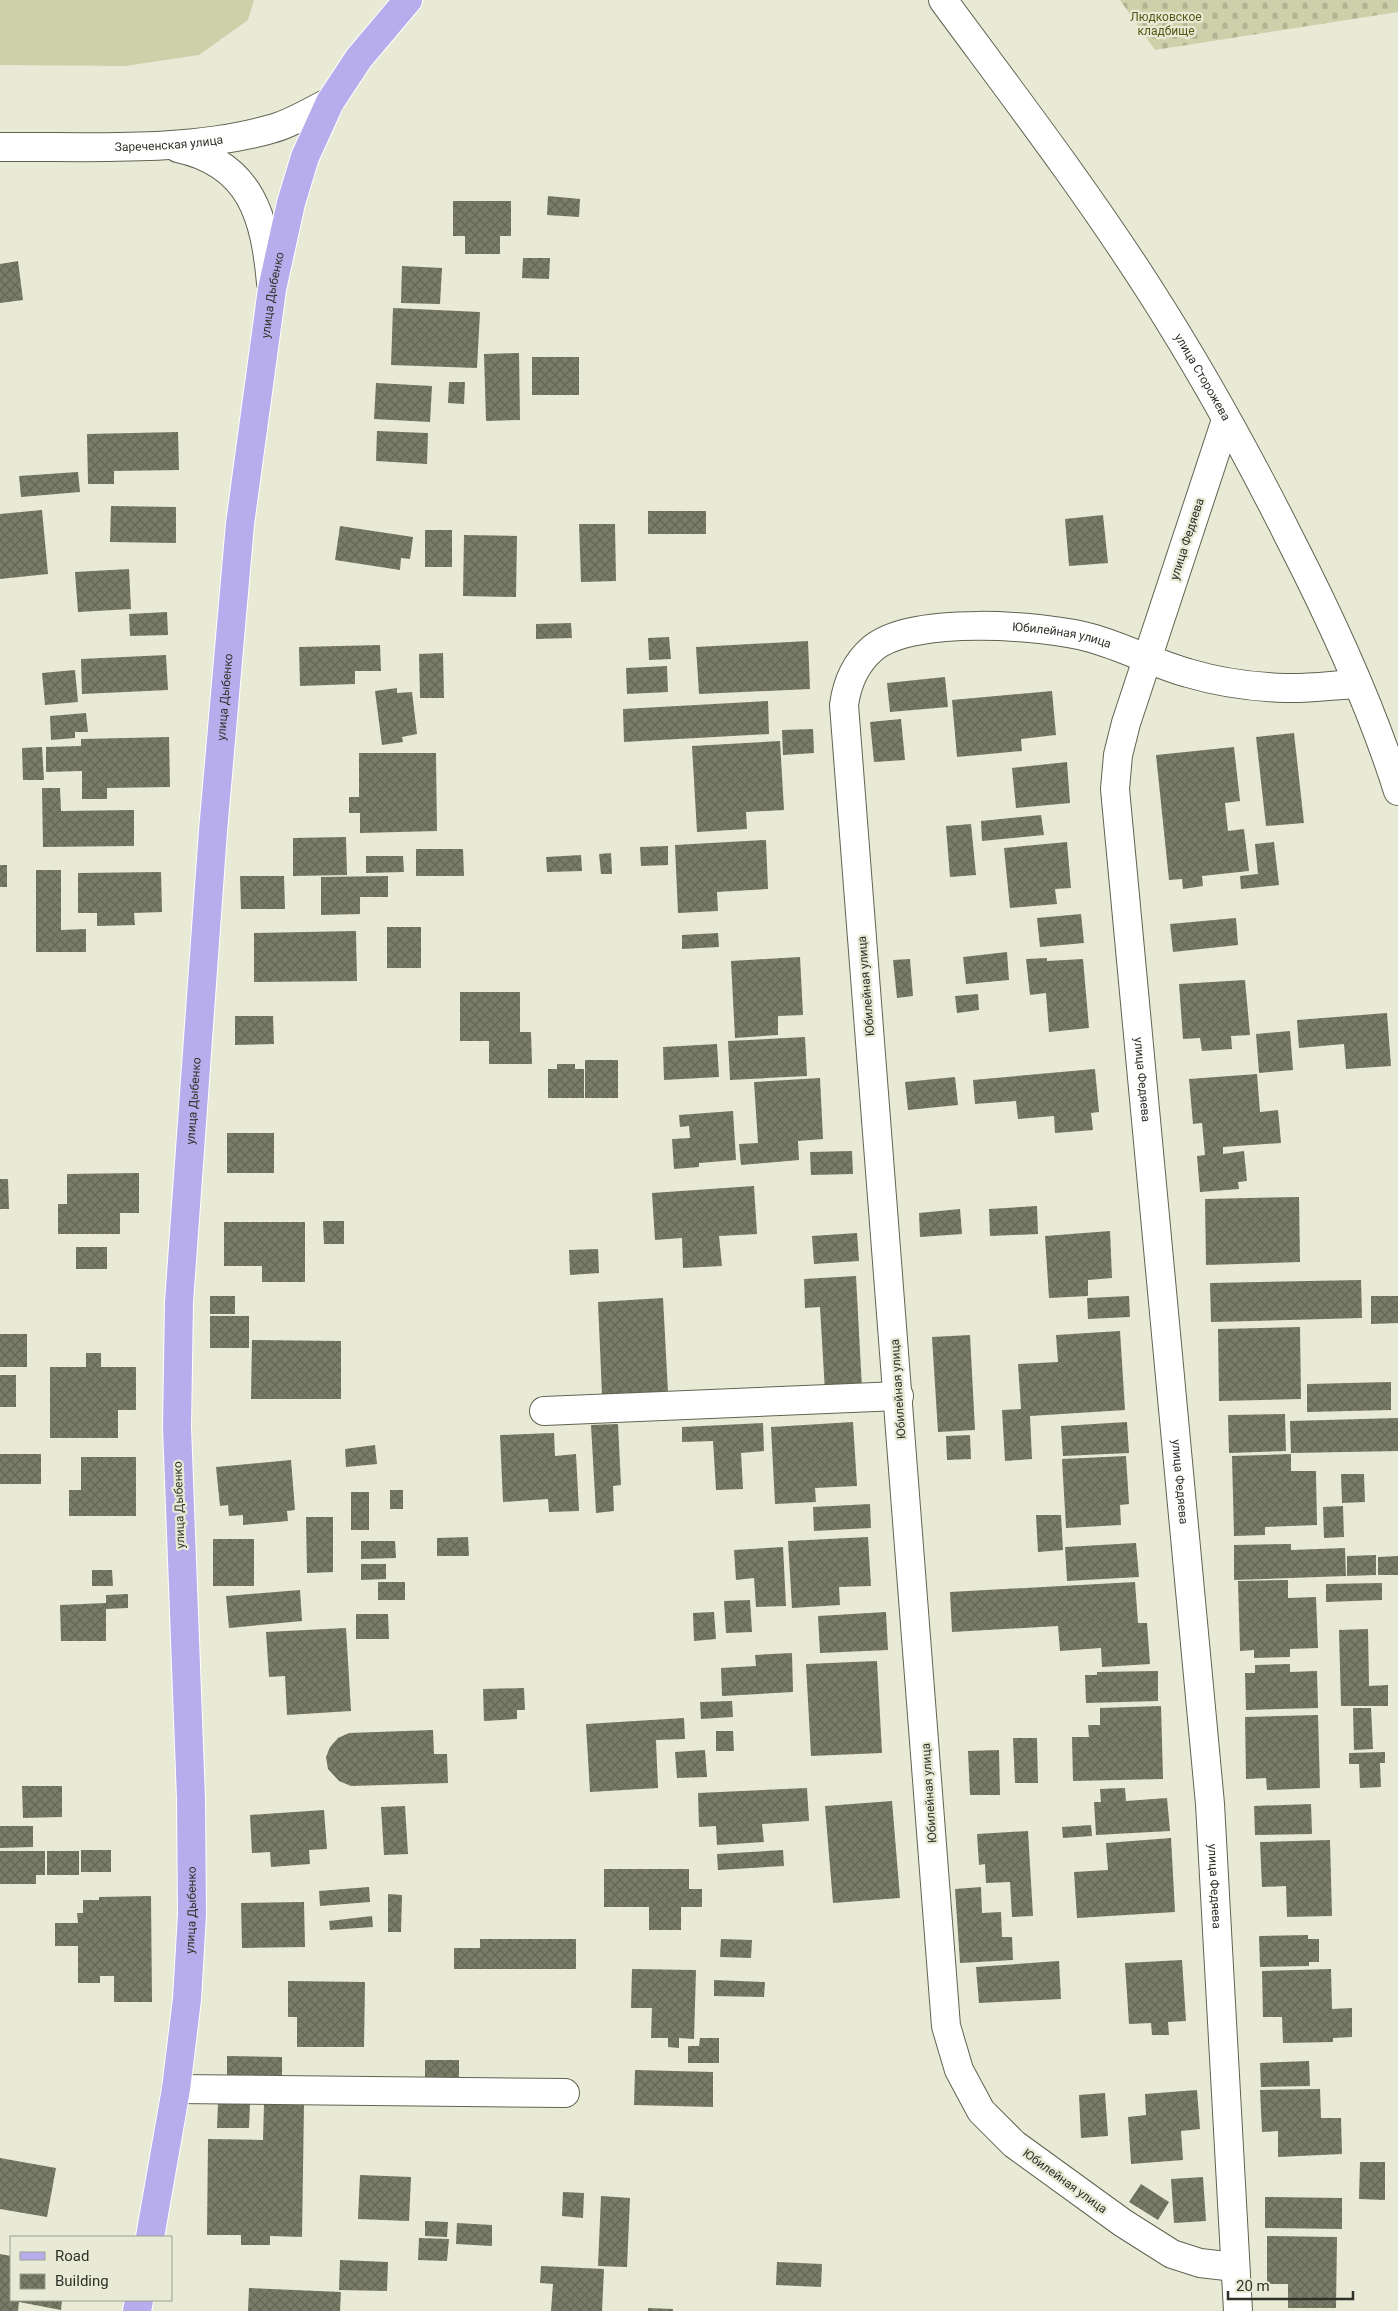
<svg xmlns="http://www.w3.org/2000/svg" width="1398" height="2311" viewBox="0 0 1398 2311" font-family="Roboto,sans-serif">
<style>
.grass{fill:#cdd1aa}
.cemetery{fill:url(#cemetery-stones)}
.building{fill:url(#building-cross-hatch)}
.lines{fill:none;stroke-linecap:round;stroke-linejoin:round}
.minor-casing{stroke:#616351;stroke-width:30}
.major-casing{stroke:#fff;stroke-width:30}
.minor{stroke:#fff;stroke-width:28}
.major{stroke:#b7adec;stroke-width:28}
.labels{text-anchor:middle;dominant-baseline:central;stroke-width:4.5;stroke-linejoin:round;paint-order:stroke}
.park-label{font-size:12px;fill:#565915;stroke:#e8ead6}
.street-label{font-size:12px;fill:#303129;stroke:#e8ead6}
</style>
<defs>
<pattern id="cemetery-stones" width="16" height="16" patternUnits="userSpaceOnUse" patternTransform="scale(1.25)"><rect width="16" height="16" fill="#cdd1aa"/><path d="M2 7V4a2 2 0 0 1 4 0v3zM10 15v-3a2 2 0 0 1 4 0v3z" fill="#b0b492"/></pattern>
<pattern id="building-cross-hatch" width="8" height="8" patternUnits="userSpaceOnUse" patternTransform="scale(1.25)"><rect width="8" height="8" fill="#7a7c69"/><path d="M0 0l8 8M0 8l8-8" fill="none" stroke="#646656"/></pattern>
</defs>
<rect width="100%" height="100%" fill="#e8ead6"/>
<path class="grass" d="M0 0H254L248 20 199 55 125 66 0 65Z"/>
<path class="cemetery" d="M1120 0H1398V12L1155 50Z"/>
<path class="building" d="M548 196 580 199 579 217 547 215Z
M453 201H511V236H500V254H465V236H453Z
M523 258H550L549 279 522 278Z
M18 261 23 300 0 303V264Z
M402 266 442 268 440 304 401 303Z
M393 308 480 312 477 368 391 365Z
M519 353 520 420 486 421 484 354Z
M532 357H579V395H532Z
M449 382H465L464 404 448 403Z
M376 383 432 386 430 422 374 419Z
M377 431 428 433 427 464 376 461Z
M178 432 179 470 114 471V484H88L87 434Z
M78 472 80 492 21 497 19 476Z
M111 506 176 507V543L110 542Z
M42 510 48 574 0 579V514Z
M648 511H706V534H648Z
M1103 515 1108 563 1069 566 1065 519Z
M579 524H615L616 581 581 582Z
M340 526 413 537 410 559 401 558 400 570 335 560Z
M425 530H452V567H425Z
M464 535 517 536 516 597 463 596Z
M129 569 131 609 78 612 75 572Z
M167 612 168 635 130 636 129 614Z
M571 623 572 638 536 639V624Z
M669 637 671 659 649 660 648 638Z
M808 641 810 689 699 694 696 647Z
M380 645 381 671H355V684L300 686 299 647Z
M443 653 444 698H420L419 654Z
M166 655 168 690 82 694 81 659Z
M667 666 668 692 627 694 626 668Z
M75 670 78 702 45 705 42 673Z
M945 677 948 707 890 712 887 683Z
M397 688V693L412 692 417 734 402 737 403 742 382 745 375 691Z
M1052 691 1056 735 1021 739 1022 751 957 757 952 700Z
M768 701 769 734 624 742 623 709Z
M86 713 88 732H75V738L51 740 50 716Z
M901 719 905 760 874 762 870 722Z
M813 729 814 753 783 755 782 730Z
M1294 733 1304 823 1266 826 1256 737Z
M169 737 170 787 107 788V799H82V771L46 772V747L81 746V739Z
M780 741 784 810 746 812 747 829 697 832 692 746Z
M42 747 44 780H23L22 748Z
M1234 747 1240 801 1225 803 1228 831 1244 829 1249 871 1202 876 1203 886 1183 889 1182 879 1169 880 1156 755Z
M359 753H436L437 831 360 833V813H349V797H359Z
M1067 762 1070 803 1016 808 1012 768Z
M42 788H60L61 811 134 810V846L43 847Z
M1041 815 1044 835 982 841 981 821Z
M971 824 976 875 950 877 946 826Z
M346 837 347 875 293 876V838Z
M766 840 768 889 717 892 718 911 678 913 675 845Z
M1067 842 1071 888 1055 889 1057 904 1010 908 1004 848Z
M1274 842 1279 885 1241 889 1240 876 1258 874 1255 844Z
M668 846V865L641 866 640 847Z
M416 849H463L464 876H416Z
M611 853 612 874H601L599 854Z
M581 855 582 871 547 872 546 857Z
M366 856H403L404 872 366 873Z
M0 865H7V887H0Z
M36 870H61V930L86 929V952H36Z
M161 872 162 912 134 913 135 925 97 926V913H78V873Z
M240 876H284L285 909H241Z
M388 876V897H360V914L321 915V877Z
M1081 914 1084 943 1040 947 1037 918Z
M1236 918 1238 945 1173 952 1170 924Z
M387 927H421V968H387Z
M356 931 357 981 254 982V933Z
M718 933 719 947 682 949V935Z
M1007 952 1009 980 966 984 963 957Z
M800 957 803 1015 778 1016V1035L735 1038 731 961Z
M1047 958V961L1083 959 1089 1028 1049 1032 1046 993 1030 995 1026 959Z
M910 959 913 996 897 998 893 960Z
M1245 980 1250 1035 1231 1036 1232 1049 1202 1051 1200 1038 1183 1039 1179 984Z
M460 992H520V1032H531L532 1064H489V1041H460Z
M978 994 979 1010 957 1013 955 996Z
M1387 1013 1391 1066 1346 1069 1344 1044 1299 1048 1297 1020Z
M235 1016H273L274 1044 235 1045Z
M1290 1031 1293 1070 1259 1073 1256 1034Z
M805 1037 807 1076 730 1080 728 1041Z
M717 1044 719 1077 664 1080 663 1047Z
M585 1060H618V1098H585Z
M557 1064H575V1069H584V1098H548V1069H557Z
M1095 1069 1099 1112 1091 1113 1093 1130 1055 1133 1054 1116 1018 1119 1016 1101 975 1104 973 1080Z
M1257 1074 1260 1112 1278 1110 1281 1143 1223 1147V1154L1244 1151 1247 1181 1238 1182 1239 1189 1200 1192 1197 1156 1205 1155 1202 1123 1193 1124 1189 1079Z
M955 1077 958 1105 908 1110 905 1082Z
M820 1078 823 1139 798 1141 799 1160 741 1165 739 1144 758 1143 754 1082Z
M733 1111 736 1160 699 1163V1167L674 1169 672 1139 690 1138 689 1126 680 1127 679 1115Z
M227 1133H274V1173H227Z
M852 1151 853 1174 811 1175 810 1152Z
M139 1173V1213H120V1234H58V1204H67V1174Z
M0 1179H8L9 1209H0Z
M754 1186 757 1234 719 1236 722 1266 683 1268 682 1238 655 1240 652 1193Z
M1299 1197 1300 1262 1206 1265 1205 1199Z
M1037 1206 1038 1234 990 1236 989 1209Z
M960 1209 962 1234 920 1237 919 1213Z
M323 1221H344V1244H324Z
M224 1222H305V1282H262V1266H224Z
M1110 1231 1112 1278 1088 1280V1296L1049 1298 1045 1236Z
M857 1233 859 1261 814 1264 812 1236Z
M76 1247H107V1269H76Z
M598 1249 599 1273 570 1275 569 1250Z
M856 1276 862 1389 825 1392 820 1307 805 1308 804 1279Z
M1361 1280 1362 1318 1211 1322 1210 1283Z
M210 1296H235V1314H210Z
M1129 1296 1130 1317 1088 1319 1087 1298Z
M1371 1296H1398V1323L1371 1324Z
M663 1298 668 1392 602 1395 598 1302Z
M210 1316H249V1348H210Z
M1300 1327 1301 1399 1219 1401 1218 1329Z
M1120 1331 1125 1410 1030 1416 1032 1459 1005 1461 1002 1410 1021 1409 1018 1364 1058 1362 1056 1335Z
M0 1334H27V1367H0Z
M970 1335 975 1430 938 1432 932 1337Z
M252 1340 341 1341V1399H251Z
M86 1353H101V1367H136V1410H118V1438H50V1367H86Z
M0 1375H16V1407H0Z
M1391 1382V1410L1307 1412V1384Z
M1285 1414 1286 1451 1229 1453 1228 1415Z
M1398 1418V1451L1291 1453 1290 1421Z
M853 1422 857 1486 815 1488 816 1502 775 1504 771 1427Z
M1127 1422 1129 1453 1063 1456 1061 1426Z
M763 1423 764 1451 741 1453 743 1489 716 1490 713 1441 682 1442V1427Z
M618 1424 621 1485 613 1486 614 1511 596 1513 591 1425Z
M554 1433 555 1456 576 1454 579 1511 549 1512 548 1499 503 1502 500 1435Z
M970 1435 971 1459 947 1460 946 1436Z
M375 1445 377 1464 346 1467 345 1449Z
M0 1454H41V1484H0Z
M1291 1454V1471H1316L1317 1525 1265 1527V1535L1234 1536 1232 1456Z
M1126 1456 1129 1504 1120 1505 1121 1525 1066 1528 1062 1459Z
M81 1457H136V1516H69V1490H81Z
M291 1460 295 1510 287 1511 288 1521 243 1525V1515L229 1516 228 1505 220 1506 216 1467Z
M1341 1474H1364L1365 1502 1342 1503Z
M390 1490H403V1509H390Z
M351 1492H369V1530H351Z
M870 1504 871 1528 814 1531 813 1507Z
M1343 1506 1344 1537 1324 1538 1323 1507Z
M1036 1515H1061L1063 1550 1038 1552Z
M306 1517H333V1572L307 1573Z
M468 1537 469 1556H437V1538Z
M868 1537 871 1586 839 1587 840 1605 792 1608 788 1541Z
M213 1539H254V1586H213Z
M361 1541H395L396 1558 361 1559Z
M1136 1543 1139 1577 1067 1581 1065 1547Z
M1291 1544V1550L1345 1548 1346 1576 1234 1580V1545Z
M783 1547 786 1606 756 1607 754 1578 736 1580 734 1550Z
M1376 1555V1575L1347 1576V1556Z
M1398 1556V1575H1378V1557Z
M361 1564H386V1579L361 1580Z
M92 1570H112L113 1586H92Z
M1288 1580V1598L1316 1597 1318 1648 1290 1649V1657L1254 1658V1650L1240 1651 1238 1581Z
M378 1582H405V1600H378Z
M1135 1582 1138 1623H1147L1150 1664 1102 1667 1101 1648 1060 1651 1058 1626 952 1632 950 1592Z
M1382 1583V1600L1326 1602V1584Z
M300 1590 302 1621 229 1628 226 1596Z
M128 1594V1608L106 1609V1641H61L60 1605 106 1603V1595Z
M750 1600 752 1632 726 1633 724 1601Z
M714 1612 716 1639 694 1641 693 1613Z
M886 1612 888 1650 820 1653 818 1616Z
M356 1614H388L389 1639H356Z
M346 1628 351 1711 287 1715 285 1676 269 1677 266 1632Z
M1368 1629 1369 1686 1388 1685V1706H1341L1339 1630Z
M792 1653 793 1692 722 1696 721 1668 756 1666 755 1655Z
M877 1661 882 1753 811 1756 806 1664Z
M1290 1664V1672L1317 1671 1318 1708 1246 1710 1245 1673H1255V1665Z
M1158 1671V1701L1086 1703 1085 1675H1097V1672Z
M524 1688 525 1710H517V1719L484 1721 483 1689Z
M732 1701 733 1717 701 1719 700 1702Z
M1161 1706 1163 1779 1073 1781 1072 1737H1089L1088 1725H1100V1708Z
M1353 1708H1371L1373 1749 1354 1750Z
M1318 1715 1320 1788 1267 1790 1266 1778 1246 1779 1245 1717Z
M684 1718 685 1739 656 1740 658 1788 590 1792 586 1724Z
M433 1730 434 1754H447L448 1783 351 1786 339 1781 328 1769 326 1757 330 1747 338 1738 349 1733Z
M716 1731H733L734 1751H716Z
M1013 1738H1037L1038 1783H1015Z
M705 1750 707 1777 677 1778 675 1752Z
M999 1750 1000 1795H970L968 1751Z
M1385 1752V1763H1380L1381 1787 1360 1788 1359 1764H1349V1753Z
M22 1786H62V1817L23 1818Z
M807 1788 809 1821 762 1824 764 1842 717 1845 716 1826 699 1827 698 1793Z
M1125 1788 1126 1801 1167 1798 1170 1831 1096 1835 1094 1802H1101L1100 1789Z
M892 1801 900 1898 833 1903 825 1806Z
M1311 1804 1312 1834 1255 1835 1254 1806Z
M405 1806 408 1854 384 1855 381 1807Z
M324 1810 327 1849 309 1850 310 1864 271 1867 270 1852 252 1853 250 1815Z
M1091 1825 1092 1836 1063 1838 1062 1827Z
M0 1826H33V1847L0 1848Z
M1028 1831 1033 1916 1012 1917 1010 1882 986 1883 985 1864 979 1865 977 1834Z
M1171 1838 1175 1912 1077 1918 1074 1872 1108 1870 1106 1843Z
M1330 1840 1332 1916 1287 1917 1286 1886 1262 1887 1260 1842Z
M81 1850H111V1872H81Z
M783 1850 784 1866 718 1870 717 1854Z
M0 1851H45V1875H36V1884H0Z
M47 1851H79V1875H47Z
M604 1869H689V1889H702V1907H681V1930H649V1907H604Z
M369 1887 370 1902 320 1906 319 1891Z
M981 1887 982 1913 1001 1912 1002 1937H1012L1013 1960 960 1963 955 1889Z
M388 1894 402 1895 401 1932H388Z
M151 1896 152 2002H114V1976H100V1983H78V1946H55V1923H78L77 1913H83V1900H99V1897Z
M304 1902 305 1947 242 1948 241 1903Z
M372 1916 373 1927 330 1930 329 1921Z
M1308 1935V1939H1319V1962H1309V1966L1260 1967 1259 1936Z
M480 1939H576V1969H454V1948H480Z
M721 1939 752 1940 751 1958 720 1957Z
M1182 1960 1186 2021 1168 2022 1169 2035H1152L1151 2023 1129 2024 1125 1963Z
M1059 1961 1061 1999 979 2003 976 1967Z
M632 1969 696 1970 694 2039 679 2038V2048L668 2047V2038H651L652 2008H631Z
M1331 1969 1332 2009 1352 2008V2037L1333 2038V2042L1283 2043 1282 2017H1263L1262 1971Z
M714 1980 765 1982 764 1997 714 1996Z
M288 1981 365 1982 364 2047H297V2017H288Z
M700 2038H719V2063H688V2046H699Z
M227 2056 282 2057V2083L227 2082Z
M425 2060H459V2083H425Z
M1309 2061 1310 2086 1261 2087 1260 2063Z
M635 2070 713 2072V2107L634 2105Z
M1320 2089 1321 2118H1341L1342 2154 1278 2157V2131L1262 2132 1260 2090Z
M1197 2090 1200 2129 1181 2131 1183 2160 1131 2164 1128 2117 1146 2115 1145 2094Z
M1105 2093 1108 2136 1081 2138 1079 2095Z
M218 2103 250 2104 249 2128H217Z
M264 2104H304L302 2237 270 2236V2245H241V2235H207L208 2139 263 2140Z
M0 2158 56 2168 47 2217 0 2209Z
M1360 2162H1385V2200L1359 2199Z
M360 2175 411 2177 409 2221 358 2219Z
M1203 2177 1206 2221 1174 2223 1171 2179Z
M1141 2184 1169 2202 1158 2220 1129 2202Z
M563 2192 584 2193 583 2218 562 2216Z
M601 2196 630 2198 627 2267 598 2266Z
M1265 2197 1342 2198V2229L1265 2228Z
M425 2221 448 2222 447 2237 425 2236Z
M457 2223 492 2225V2246L456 2244Z
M1267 2236 1337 2237 1336 2308H1288V2284H1267Z
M419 2238 449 2239 447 2261 418 2260Z
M0 2254 11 2256V2300H62L61 2310 19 2302 18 2311H0Z
M340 2260 388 2262 387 2291 339 2290Z
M777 2262 822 2264 821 2287 776 2285Z
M541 2266 604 2269 602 2311H551L553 2284 540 2283Z
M249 2288 341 2292 340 2311H248Z
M648 2308 673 2309V2311H648Z"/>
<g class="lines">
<defs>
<g id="minor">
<path id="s1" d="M943 0C1013 95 1085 189 1149 289 1201 370 1248 455 1291 541 1332 621 1371 705 1398 791"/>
<path id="s2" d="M0 147C87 146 187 153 271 129 291 124 311 111 330 102"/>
<path d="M178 148C252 164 265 218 271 283"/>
<path id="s3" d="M1226 420 1126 723 1118 755 1115 789 1210 1804 1238 2311"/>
<path d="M544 1411 899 1396"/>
<path d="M176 2089 565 2093"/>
<path id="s4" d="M1235 2267 1200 2263 1172 2254 1123 2223 1014 2144 981 2111 959 2070 946 2026 844 705C847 683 855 664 872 649 911 615 1044 625 1091 638 1124 647 1155 664 1188 673 1218 682 1254 687 1285 688 1309 689 1334 685 1357 684"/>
</g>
<g id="major">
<path id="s5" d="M150 2237 176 2089 187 1999 192 1914 191 1799 177 1427 179 1302 213 831 240 524 272 289 291 203 305 157 330 102 359 58 408 0"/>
<path d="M137 2311 139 2300"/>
</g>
</defs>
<use href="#minor" class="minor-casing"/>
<use href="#major" class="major-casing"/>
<use href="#minor" class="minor"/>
<use href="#major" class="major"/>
</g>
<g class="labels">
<g class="park-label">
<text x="1166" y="17">Людковское<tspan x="1166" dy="14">кладбище</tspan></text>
</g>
<g class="street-label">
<text stroke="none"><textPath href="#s2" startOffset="169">Зареченская улица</textPath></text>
<text stroke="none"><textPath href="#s5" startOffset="1950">улица Дыбенко</textPath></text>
<text stroke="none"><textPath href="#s1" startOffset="458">улица Сторожева</textPath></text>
<text transform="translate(1187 539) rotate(-72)">улица Федяева</text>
<text stroke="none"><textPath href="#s4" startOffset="1980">Юбилейная улица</textPath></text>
<text stroke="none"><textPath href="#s5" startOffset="1545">улица Дыбенко</textPath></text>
<text transform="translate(866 986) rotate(-95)">Юбилейная улица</text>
<text stroke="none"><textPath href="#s3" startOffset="678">улица Федяева</textPath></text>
<text stroke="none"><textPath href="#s5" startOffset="1140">улица Дыбенко</textPath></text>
<text transform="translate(898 1389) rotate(-94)">Юбилейная улица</text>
<text stroke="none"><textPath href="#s3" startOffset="1082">улица Федяева</textPath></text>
<text transform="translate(179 1505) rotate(-92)">улица Дыбенко</text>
<text transform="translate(929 1793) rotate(-94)">Юбилейная улица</text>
<text stroke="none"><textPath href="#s3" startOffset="1488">улица Федяева</textPath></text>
<text stroke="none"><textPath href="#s5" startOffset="330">улица Дыбенко</textPath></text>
<text transform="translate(1065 2181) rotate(36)">Юбилейная улица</text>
</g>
</g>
<rect x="10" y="2236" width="162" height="65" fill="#e8ead6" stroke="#9ea091"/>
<rect x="20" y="2252" width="25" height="8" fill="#b7adec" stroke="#9ea091"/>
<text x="55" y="2261" font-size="15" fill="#303129">Road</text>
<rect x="20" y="2274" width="25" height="15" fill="url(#building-cross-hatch)" stroke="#9ea091"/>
<text x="55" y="2286" font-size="15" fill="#303129">Building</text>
<path d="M1228 2291v8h125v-8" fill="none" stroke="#303129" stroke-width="2.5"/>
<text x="1236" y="2291" font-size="15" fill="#303129" stroke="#e8ead6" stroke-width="4" paint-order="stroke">20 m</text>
</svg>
